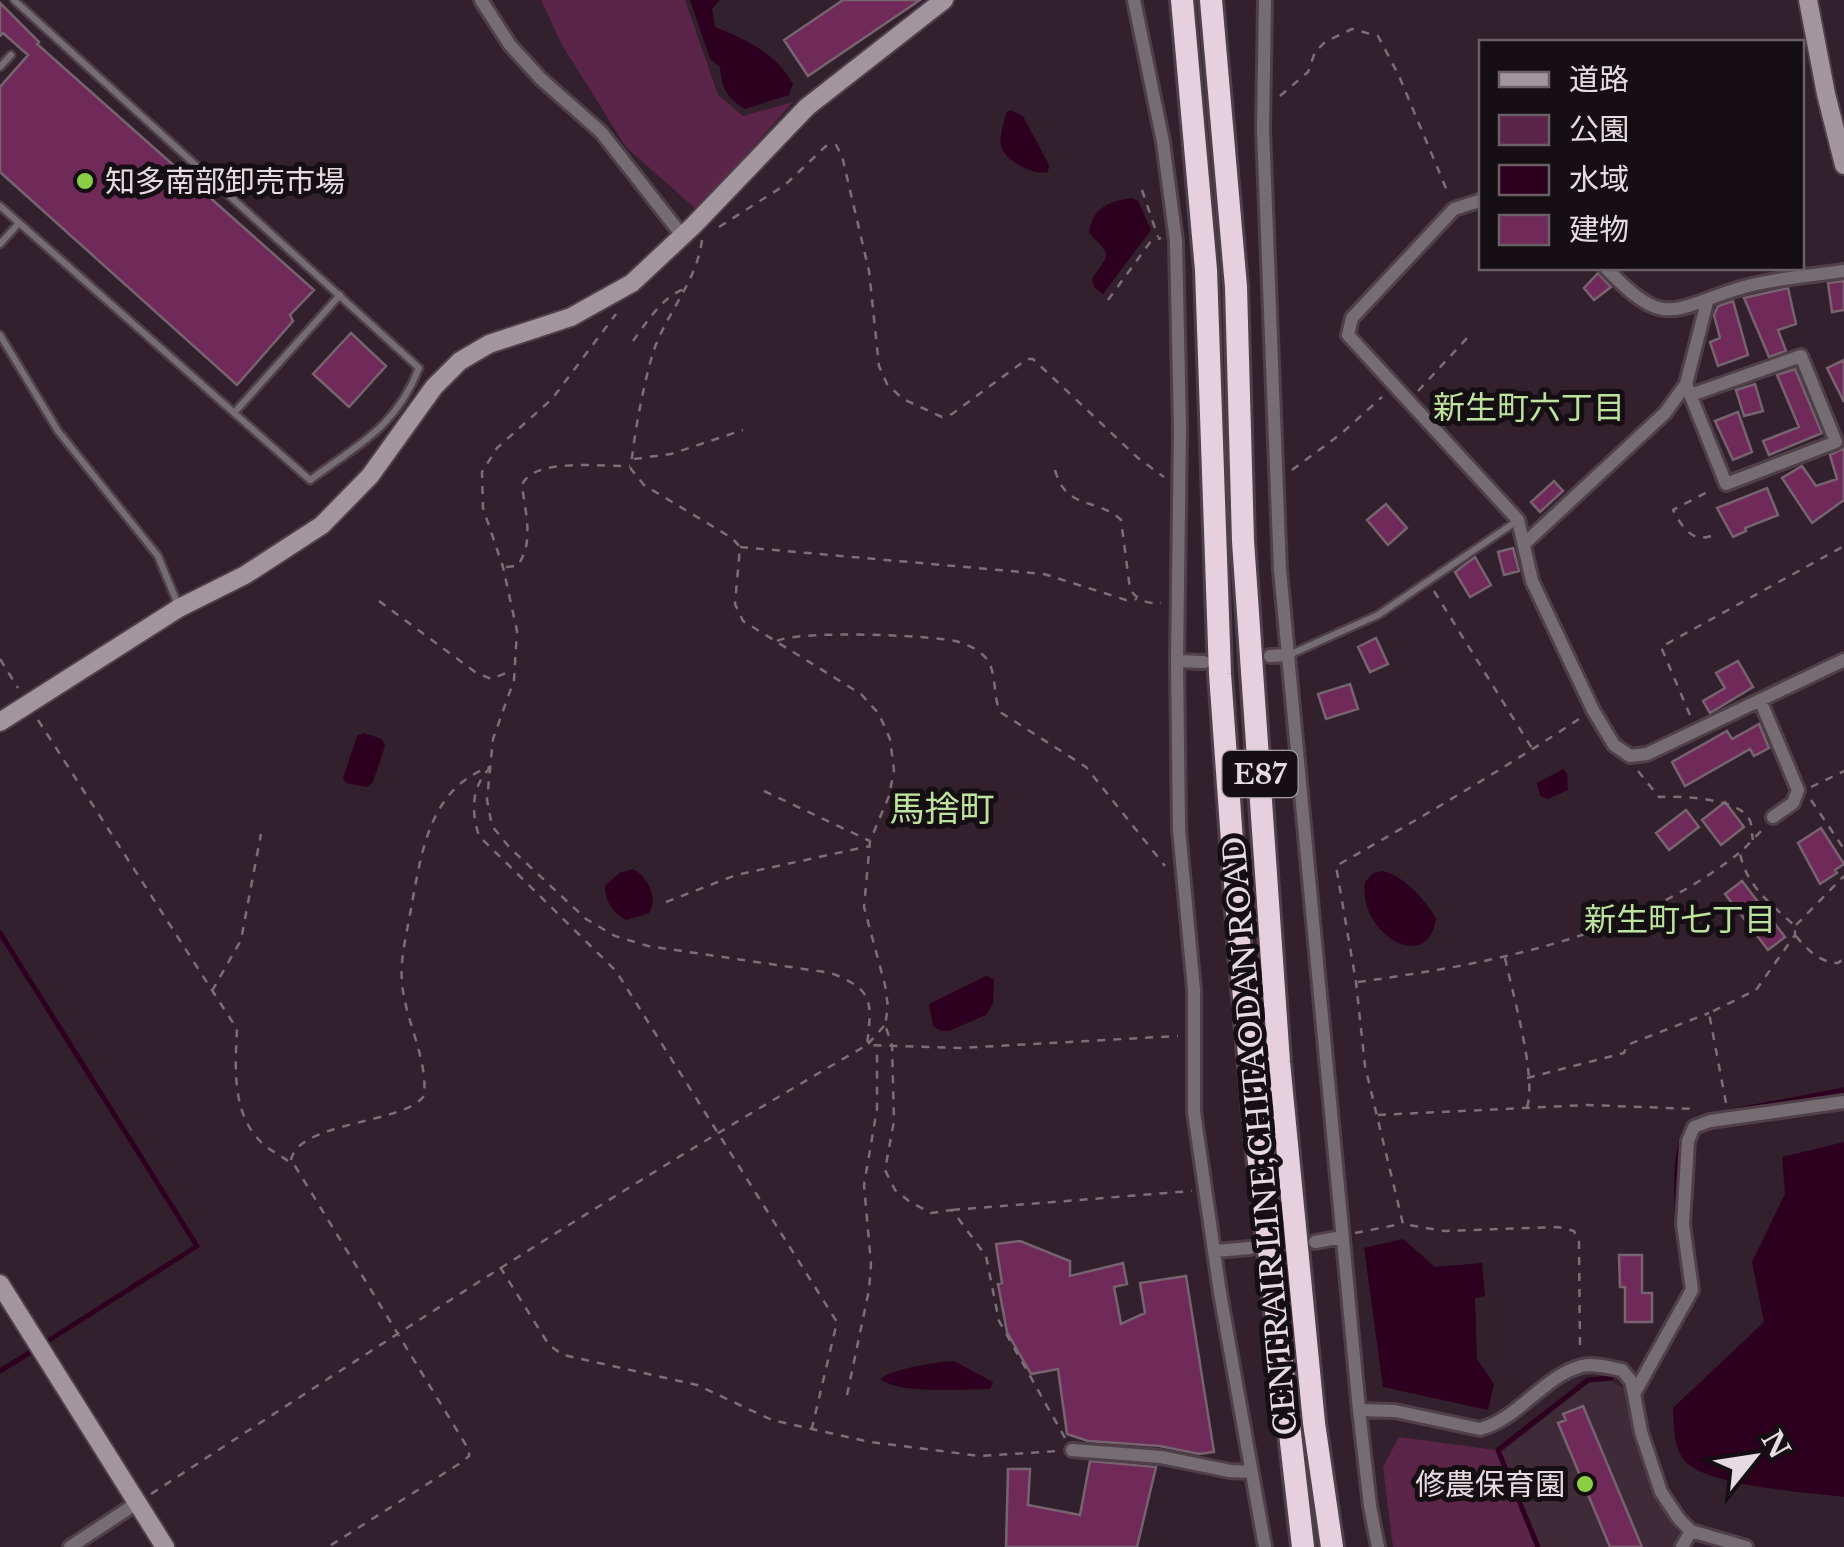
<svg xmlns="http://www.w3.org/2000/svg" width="1844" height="1547" viewBox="0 0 1844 1547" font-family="'Libre Baskerville','Noto Sans JP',serif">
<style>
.built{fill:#3f2a37}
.green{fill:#5a2548}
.water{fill:#2d0020}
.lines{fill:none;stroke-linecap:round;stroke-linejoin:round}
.stream{stroke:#2d0020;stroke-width:5}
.building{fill:#6f2a59;stroke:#77636f;stroke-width:2.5}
.lane-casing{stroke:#4f3f49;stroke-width:11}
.street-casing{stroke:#4f3f49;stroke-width:18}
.secondary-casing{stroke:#4f3f49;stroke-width:22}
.highway-casing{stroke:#4f3f49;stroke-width:28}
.path{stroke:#7c6d76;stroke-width:2.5;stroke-dasharray:8 8;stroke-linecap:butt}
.lane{stroke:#766d73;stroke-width:6}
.street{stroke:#766d73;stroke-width:12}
.secondary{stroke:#a3959d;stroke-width:18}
.highway{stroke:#e6d0dd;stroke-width:22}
.poi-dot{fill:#8bce46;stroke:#150e12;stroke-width:4}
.labels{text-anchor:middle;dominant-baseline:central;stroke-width:10;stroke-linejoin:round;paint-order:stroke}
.shield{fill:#150e12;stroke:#a79ea3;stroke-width:2.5}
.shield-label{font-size:28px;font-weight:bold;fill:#e6dbe1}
.poi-label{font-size:30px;fill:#e6dbe1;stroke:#150e12;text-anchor:start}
.street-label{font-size:30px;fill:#e6dbe1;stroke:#150e12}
.neighbourhood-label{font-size:32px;fill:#bde39e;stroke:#150e12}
.quarter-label{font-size:35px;fill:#bde39e;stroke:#150e12}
</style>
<rect width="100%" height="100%" fill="#32212c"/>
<path class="built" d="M1611 1381 1625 1389 1636 1441 1667 1517 1682 1538 1678 1547H1541L1503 1451 1590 1382Z"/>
<path class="green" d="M541 0H685L718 95 743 116 793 102 697 210 626 147 562 45Z
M1399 1437 1503 1451 1541 1547H1393L1383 1467Z"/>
<path class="water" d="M690 0H720L712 9 715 27C747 40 775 52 793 84L789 95 745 109C726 97 722 89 720 67L710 59Z
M1010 110 1023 116 1049 165 1048 172C1034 176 1005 161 1001 146 999 137 1004 122 1006 113Z
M1132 198 1138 201 1151 230 1103 294 1094 287 1092 279C1111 250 1112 258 1089 233 1092 208 1109 201 1132 198Z
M364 733 382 739 385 746 373 782 367 787 346 783 343 778 357 736Z
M1563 769 1567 773 1568 790 1548 799 1540 796 1537 783Z
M633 869C648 877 659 899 649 913L626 920C613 913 605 902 605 886L619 873Z
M1383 871C1405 877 1424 898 1436 918 1428 977 1357 932 1365 882L1373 873Z
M986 976 994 980 993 1003 986 1015 949 1031H941L933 1026 929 1004Z
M1844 1142V1497C1810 1493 1706 1486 1685 1461 1673 1447 1674 1426 1673 1408L1764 1322 1752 1262 1785 1194 1782 1157Z
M1403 1239 1435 1267 1482 1263 1485 1296 1475 1298 1477 1359 1494 1384 1488 1410 1383 1387 1364 1248Z
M954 1361 993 1382 990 1389C963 1389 901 1395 880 1379 896 1368 935 1362 954 1361Z"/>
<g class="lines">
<path class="stream" d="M0 933 197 1246 43 1344
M1712 1115 1844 1090
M1682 1260C1677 1234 1669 1135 1693 1122
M1673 1312 1684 1292 1685 1281
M0 1371 34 1350
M1538 1547 1498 1450 1588 1380 1611 1378"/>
</g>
<path class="building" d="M843 0H920L808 76 784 40Z
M0 3 39 42 37 44 314 290 290 315 293 321 237 385 0 172V87L28 55 3 33 0 36Z
M1598 273 1611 287 1594 300 1584 288Z
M1844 281V310L1832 312 1828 283Z
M1788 288 1796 324 1778 330 1786 351 1769 357 1744 298Z
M1733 301 1748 355 1718 366 1710 342 1720 338 1714 315 1718 306Z
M351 333 386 366 349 407 313 374Z
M1844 360V402L1827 368Z
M1795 369 1822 433 1769 455 1763 441 1799 427 1777 375Z
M1755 384 1763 411 1744 416 1736 390Z
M1738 412 1752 452 1733 460 1715 421Z
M1844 448V500L1812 523 1782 478 1802 466 1816 486 1837 479 1830 455Z
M1554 481 1563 491 1540 512 1531 502Z
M1767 488 1778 515 1745 528 1746 531 1733 537 1717 508Z
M1386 504 1407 528 1388 545 1367 520Z
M1513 548 1519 571 1504 575 1498 552Z
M1475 557 1491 585 1470 597 1455 572Z
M1376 638 1388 664 1370 672 1358 647Z
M1738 661 1753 687 1710 713 1703 701 1725 688 1716 673Z
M1350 684 1358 709 1326 719 1318 694Z
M1759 724 1769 748 1754 756 1750 749 1685 786 1672 762 1727 731 1732 739Z
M1725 802 1744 827 1721 845 1702 820Z
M1686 810 1699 827 1669 850 1656 833Z
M1821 828 1844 864 1835 870 1837 873 1820 884 1798 843Z
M1742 881 1785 937 1768 950 1725 894Z
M1020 1241 1070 1261V1276L1123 1263 1127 1284 1114 1287 1121 1324 1145 1313 1140 1283 1186 1276 1214 1452 1199 1454 1160 1446 1088 1441 1067 1434 1058 1369 1031 1374 1007 1332 998 1284 1002 1283 996 1244Z
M1619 1255H1642V1293H1652V1322H1625V1287H1620Z
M1583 1406 1642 1547H1610L1558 1423 1566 1420 1563 1414Z
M1090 1461 1156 1467 1137 1547H1006L1008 1469H1030L1028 1505 1080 1515Z"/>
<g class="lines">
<defs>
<path id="lane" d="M0 67 11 55
M0 206 310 480C359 444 396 427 419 368L14 0
M0 244 19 223
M0 335 58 431 158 556 179 607
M234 413 340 295
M1289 655 1378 615 1517 521"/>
<path id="street" d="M481 0 510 45 541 79 601 132 681 234
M1134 0 1163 142 1176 241 1180 429 1177 661 1179 830 1194 990V1112L1220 1293 1265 1547
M1265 0 1263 130 1280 570 1359 1410 1370 1506 1378 1547
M1482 200 1454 209 1352 318 1348 335 1518 520 1532 581 1593 710 1614 745 1630 756 1647 754 1844 660
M1606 268C1667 332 1672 308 1744 287 1775 278 1811 276 1844 271
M1691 395 1801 356 1836 442 1726 484 1686 384 1707 302
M1524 544 1665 413 1686 384
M1270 656 1289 655
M1177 661 1204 662
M1760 700 1798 790 1793 803 1773 817
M1315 1242 1342 1237
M1216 1251 1250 1248
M1359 1410 1395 1411 1480 1429C1519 1419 1543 1376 1582 1366 1594 1363 1611 1368 1622 1370L1631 1381 1634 1394
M1072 1450 1161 1457 1230 1471 1252 1472
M70 1547 137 1503
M1682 1547 1691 1531
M1746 1547 1691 1531 1679 1519 1661 1492 1641 1432 1634 1394 1692 1290 1683 1224 1688 1141 1694 1127 1710 1121 1844 1102"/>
<path id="secondary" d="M1808 0 1826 94 1844 165
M0 722 179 608 245 575 322 525 370 476 434 387 460 361 489 344 571 317 632 283 694 225 807 107 944 0
M0 1284 165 1547"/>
<path id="highway" d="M1182 0 1206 270 1220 674 1240 953 1257 1145 1303 1547
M1211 0 1236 287 1243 541 1279 1062 1314 1423 1332 1547"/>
</defs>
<use href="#lane" class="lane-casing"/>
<use href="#street" class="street-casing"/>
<use href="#secondary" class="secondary-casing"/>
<use href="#highway" class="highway-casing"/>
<path class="path" d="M1280 96 1308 72 1315 52 1325 42 1352 29 1378 36 1399 76 1448 193
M1142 190 1158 237
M719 227 785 185 826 146 836 145 842 156 869 271 879 366 887 384 903 399 942 417 952 414 1027 359H1033L1138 458 1164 477
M702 240C697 280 669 310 655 347 645 375 633 439 631 469L644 485 732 538 740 547 735 604 743 621 861 694 879 714 890 739 894 770 889 796 870 841 864 907 885 985 888 1007 885 1025 892 1045 894 1121 885 1170 895 1190 910 1202 931 1213 952 1210 986 1256 999 1321 1065 1438
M1108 300 1151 241 1161 238
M633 341C647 322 661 298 684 289
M1418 391 1468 337
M634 459 671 454 743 430
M1055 470C1066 511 1097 497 1121 520L1130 589C1138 601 1147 604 1161 603
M1292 470 1342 433 1382 397
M1711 536C1691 543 1681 525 1673 510L1711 490
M740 547 1044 574 1126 600 1137 599
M506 567 517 566C535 543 525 512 522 485 533 457 603 467 630 466
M1434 591 1533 750
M379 601 475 672 491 679 511 671
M777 641C800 630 926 635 955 641 964 643 976 648 983 655 998 668 992 694 1000 712L1086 767 1165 866
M0 659 18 688
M1690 715 1661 647 1844 546
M1579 719C1500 771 1419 819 1336 866L1356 982 1365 1066 1403 1224 1444 1231 1558 1227 1574 1231 1579 1242 1580 1351
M38 720 237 1029C235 1070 231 1120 268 1148 277 1154 286 1159 295 1166L469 1450V1456L462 1462 328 1547
M491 767C471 786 471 811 479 836L616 971 837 1322 812 1428
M1638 771 1659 797C1680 796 1733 798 1747 816 1753 822 1751 832 1753 840
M1811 787 1844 771
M764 791 870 841
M1811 800 1844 849
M666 902 736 875 870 846
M1796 925 1844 876
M1796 936C1806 949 1821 963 1838 963L1844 958
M1505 958C1512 991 1537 1077 1527 1107
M1358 982C1489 964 1632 938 1739 853
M212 991 241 940 261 834
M884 1026 867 1045 960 1048 1178 1036
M1527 1078 1624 1053 1627 1045 1709 1013
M1726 1103 1709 1013 1756 990 1795 935V926C1771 904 1746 886 1740 853L1763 829
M1378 1115 1587 1105 1695 1109
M291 1160C299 1121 404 1124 424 1096 428 1058 405 1020 402 983 400 959 406 937 410 914 421 857 427 789 490 767
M952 1210 1192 1191
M1355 1233 1401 1224
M500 1267 549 1345 563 1355 697 1385 772 1420 870 1442 980 1456 1057 1451
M847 1395 869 1290 871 1264 864 1185 877 1109V1045
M151 1494C387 1340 623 1186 867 1045 872 1001 874 990 831 973L648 946 615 936 586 919 510 848 492 826 487 800 493 739 514 680 517 631 503 567 483 508 482 472 497 448 552 399 616 314"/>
<use href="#lane" class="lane"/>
<use href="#street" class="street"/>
<use href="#secondary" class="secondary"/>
<use href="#highway" class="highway"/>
</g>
<g class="poi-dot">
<circle cx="85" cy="181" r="10"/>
<circle cx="1585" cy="1484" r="10"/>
</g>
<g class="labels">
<rect class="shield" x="1222.5" y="751" width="75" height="46" rx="8"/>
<g class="shield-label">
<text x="1260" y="774">E87</text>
</g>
<g class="poi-label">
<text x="105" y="181">知多南部卸売市場</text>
<text x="1565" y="1484" text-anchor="end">修農保育園</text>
</g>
<g class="street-label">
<text transform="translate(1260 1136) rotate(-95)">CENTRAIR LINE;CHITAODAN ROAD</text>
</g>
<g class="neighbourhood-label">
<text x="1529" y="408">新生町六丁目</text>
<text x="1680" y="920">新生町七丁目</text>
</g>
<g class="quarter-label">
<text x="942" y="808">馬捨町</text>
</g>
</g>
<rect x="1479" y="40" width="325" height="230" fill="#150e12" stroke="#696065" stroke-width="2.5"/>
<rect x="1499" y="72" width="50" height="15" fill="#a3959d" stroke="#696065" stroke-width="2.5"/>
<text x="1569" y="90" font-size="30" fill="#e6dbe1">道路</text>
<rect x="1499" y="115" width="50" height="30" fill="#5a2548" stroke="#696065" stroke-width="2.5"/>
<text x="1569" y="140" font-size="30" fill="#e6dbe1">公園</text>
<rect x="1499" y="165" width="50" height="30" fill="#2d0020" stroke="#696065" stroke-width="2.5"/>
<text x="1569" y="190" font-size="30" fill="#e6dbe1">水域</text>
<rect x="1499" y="215" width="50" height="30" fill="#6f2a59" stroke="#696065" stroke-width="2.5"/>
<text x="1569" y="240" font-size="30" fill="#e6dbe1">建物</text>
<g transform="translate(1754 1457) rotate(60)" stroke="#150e12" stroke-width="8" paint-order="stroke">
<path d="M0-8L18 38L0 25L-18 38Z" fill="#e6dbe1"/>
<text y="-15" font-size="28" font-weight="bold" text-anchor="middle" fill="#e6dbe1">N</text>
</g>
</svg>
